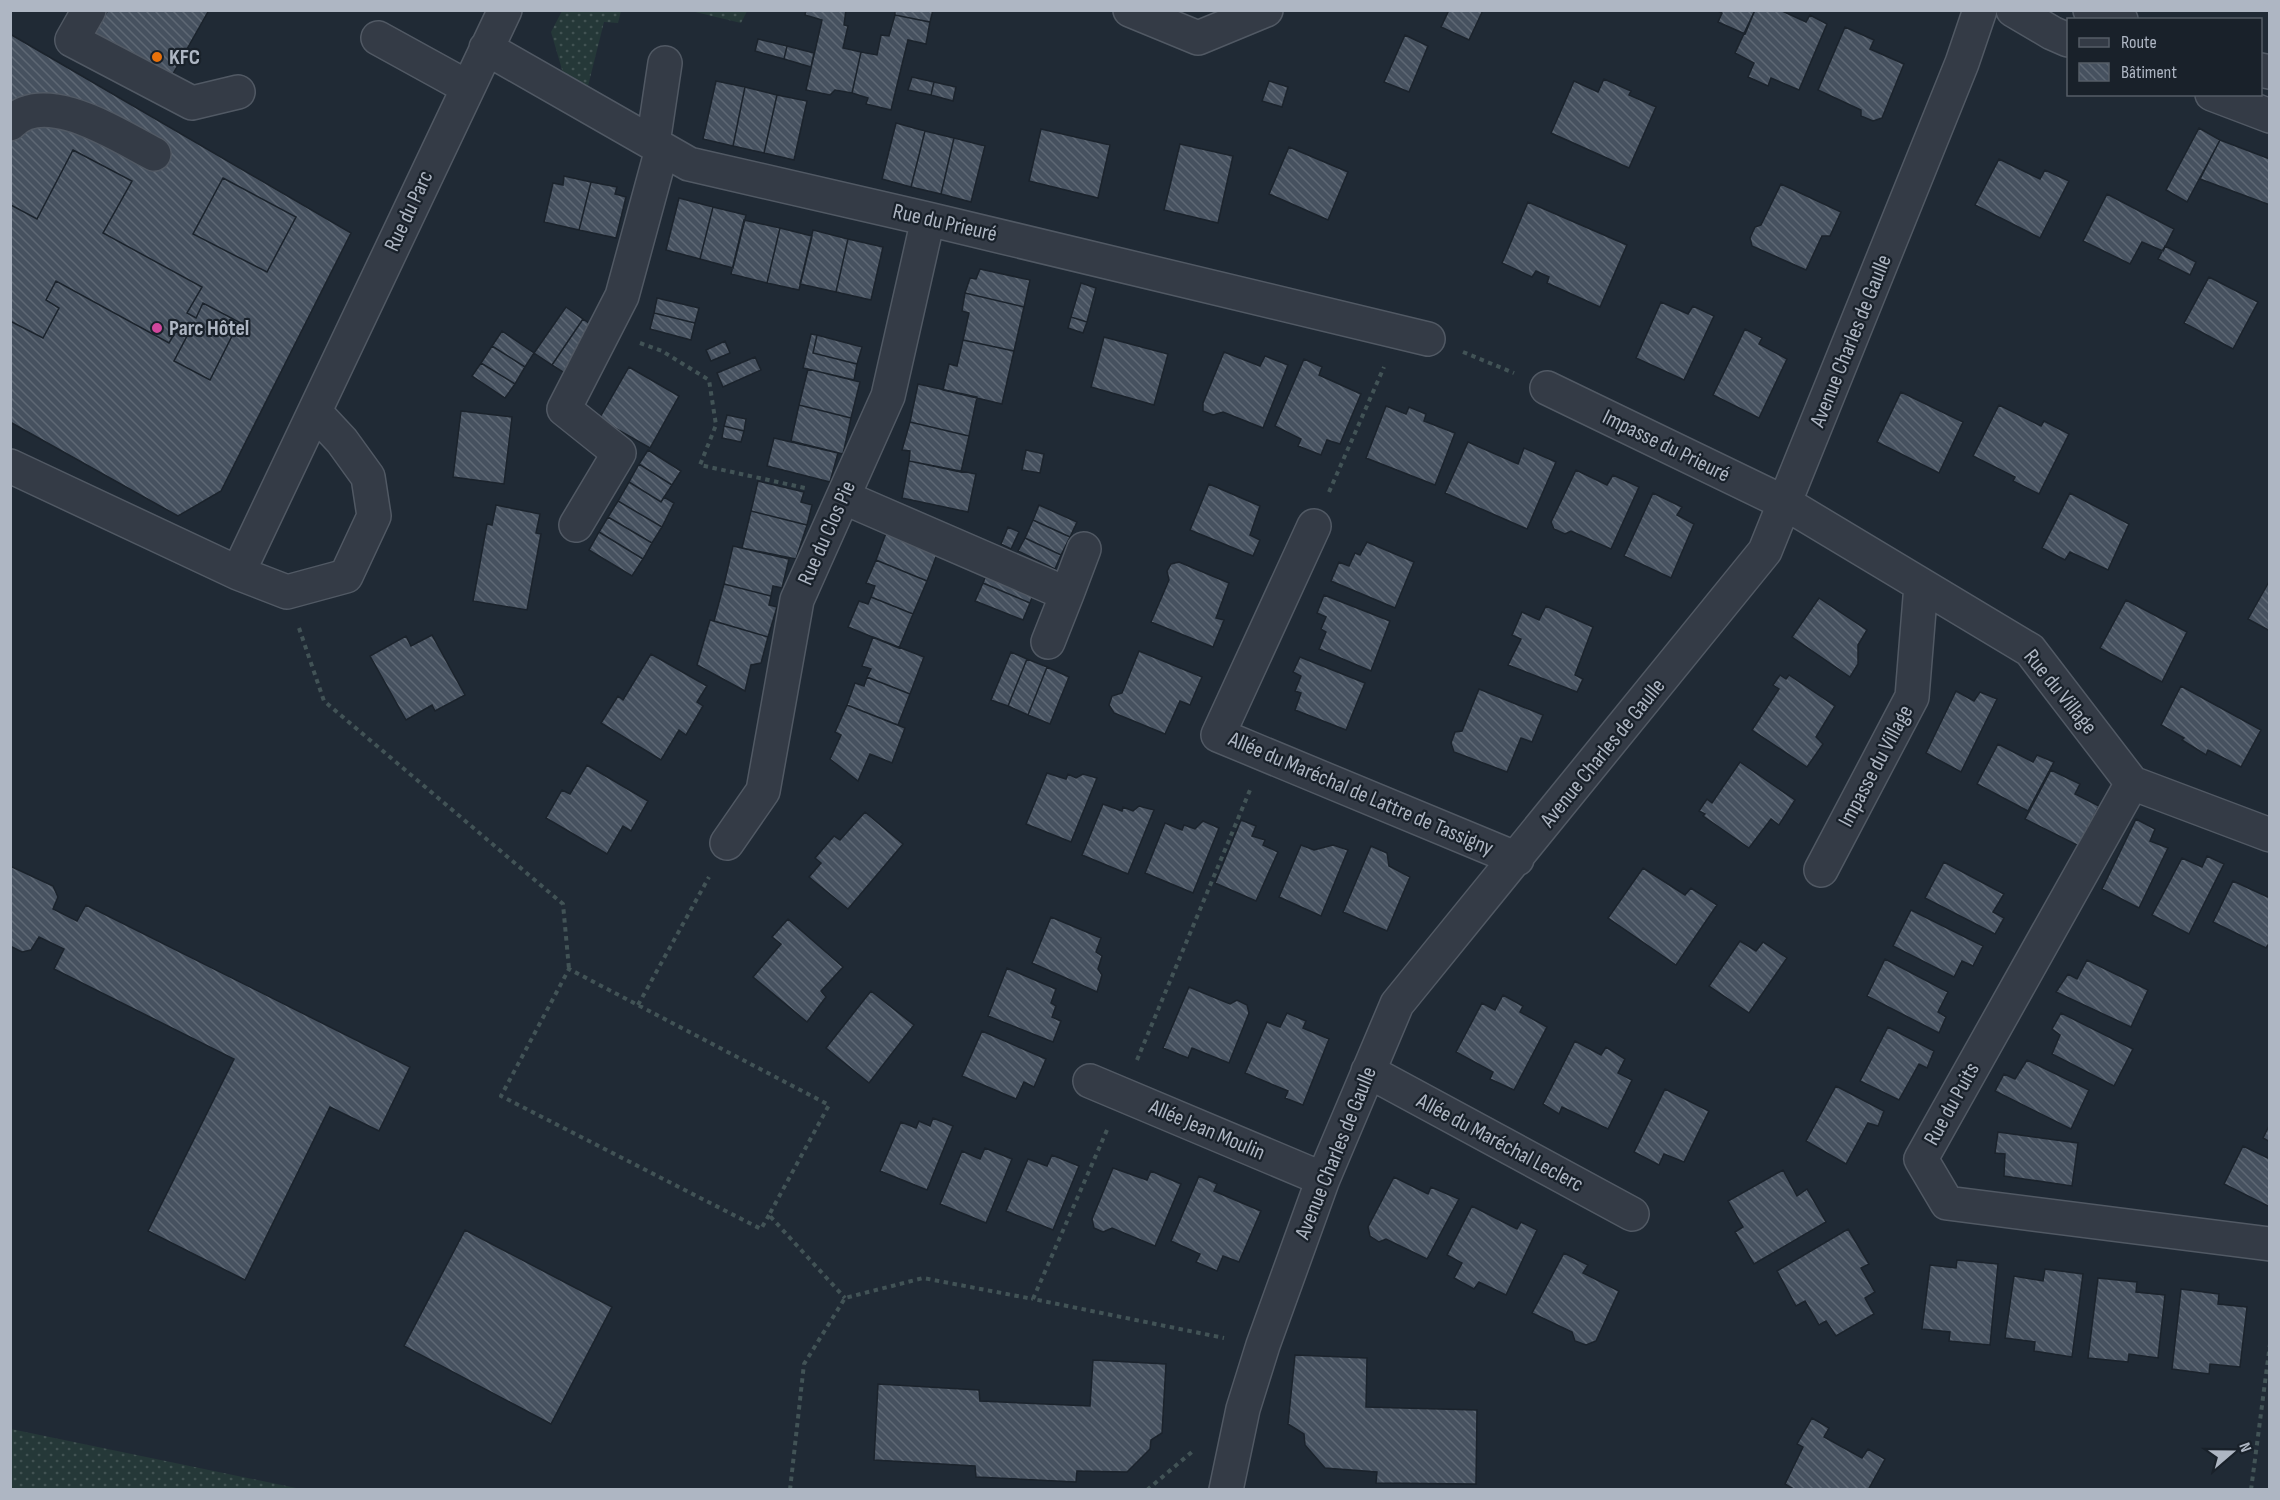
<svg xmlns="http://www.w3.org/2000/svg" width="2280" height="1500" viewBox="0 0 2280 1500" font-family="'Sofia Sans Condensed',sans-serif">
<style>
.grass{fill:url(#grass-dots)}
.building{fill:url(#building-back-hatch);stroke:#1b232c;stroke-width:1.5}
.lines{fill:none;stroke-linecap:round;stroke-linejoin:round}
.minor-casing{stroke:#515964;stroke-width:36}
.path{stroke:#425356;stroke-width:4;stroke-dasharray:4.5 4.5;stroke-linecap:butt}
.minor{stroke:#343b46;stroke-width:33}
.food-dot{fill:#e8710a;stroke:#19212a;stroke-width:2}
.hotel-dot{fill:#d1479c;stroke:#19212a;stroke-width:2}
.labels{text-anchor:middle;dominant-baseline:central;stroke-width:4.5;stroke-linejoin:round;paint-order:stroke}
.poi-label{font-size:22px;font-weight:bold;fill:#aeb6c3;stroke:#19212a;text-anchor:start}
.street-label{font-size:22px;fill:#aeb6c3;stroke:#19212a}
</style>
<defs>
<pattern id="grass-dots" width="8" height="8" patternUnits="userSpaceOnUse" patternTransform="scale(1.5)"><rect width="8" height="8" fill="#253838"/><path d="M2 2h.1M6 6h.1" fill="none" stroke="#425353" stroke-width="1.8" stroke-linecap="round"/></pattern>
<pattern id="building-back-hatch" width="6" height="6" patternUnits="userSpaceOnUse" patternTransform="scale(1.5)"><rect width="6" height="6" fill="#46515f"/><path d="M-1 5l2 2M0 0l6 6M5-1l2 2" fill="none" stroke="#5e6874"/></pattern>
</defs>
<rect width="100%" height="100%" fill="#202a35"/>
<path class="grass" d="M562 11H621L618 23 604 22 588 86 563 73 551 32Z
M691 11H747L741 23Z
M10 1429H11L301 1489H11Z"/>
<path class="building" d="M108 10H209L170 79 93 36Z
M806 10H846L844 25 848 26 843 48 861 52 852 93 835 90 830 95 806 90 822 20 805 15Z
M895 10H933L930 22 895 15Z
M1449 10H1483L1469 40 1441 27Z
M1716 10H1755L1745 34 1718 22 1722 13Z
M1755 10H1780L1806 22 1810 15 1827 24 1799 90 1771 78 1768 86 1748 77 1754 63 1735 53Z
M895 15 930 22 926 44 908 40 891 110 866 104 868 98 852 93 861 52 877 55 881 35 889 36Z
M1845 27 1874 40 1870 49 1904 64 1882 118 1873 121 1861 116V110L1818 90Z
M10 34 351 233 221 491 178 516 10 422Z
M1405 35 1428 46 1409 92 1384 82Z
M758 39 787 46 784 59 755 51Z
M787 46 814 53 811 67 784 59Z
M912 77 934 82 931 95 908 90Z
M1604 79 1631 91 1629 95 1656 107 1629 168 1551 133 1574 81 1598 92Z
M716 81 745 87 733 146 703 139Z
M1269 81 1288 87 1282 107 1262 101Z
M934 82 956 87 953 101 931 95Z
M745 87 777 95 764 153 733 146Z
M777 95 807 101 794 160 764 153Z
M896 123 925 131 911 187 882 179Z
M2199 128 2220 140 2187 202 2166 190Z
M1041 129 1110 145 1098 198 1029 181Z
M925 131 954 138 941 194 911 187Z
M954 138 985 146 971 202 941 194Z
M2220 140 2270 159V205L2200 179Z
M1180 144 1233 156 1218 223 1164 210Z
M1289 147 1348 172 1328 220 1269 194Z
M73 150 132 181 103 233 202 287 187 313 196 318 203 303 239 322 210 380 174 361 187 336 176 331 169 343 56 281 46 300 59 308 43 338 10 321V207L11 205 37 219Z
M1999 159 2040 179 2045 170 2069 181 2040 238 1975 205Z
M564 176 591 182 579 230 544 222 553 183 563 185Z
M223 178 296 217 267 272 193 234Z
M591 182 617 187 615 194 626 197 616 238 579 230Z
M1781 184 1841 212 1830 236H1822L1806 270 1752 246 1750 238 1755 227 1761 225Z
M2107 194 2174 229 2163 251 2142 242 2130 264 2083 241Z
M679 198 713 207 700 259 666 250Z
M1528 202 1627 245 1600 307 1547 283 1549 277 1536 271 1532 277 1502 263Z
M713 207 746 215 733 268 700 259Z
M744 220 780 228 767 283 731 274Z
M780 228 812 236 799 290 767 283Z
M813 230 848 239 836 292 800 284Z
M848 239 883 247 871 300 836 292Z
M2165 246 2196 262 2190 275 2158 259Z
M980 269 1030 280 1024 307 965 293 970 278 976 279Z
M2209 277 2258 302 2233 349 2184 323Z
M1081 283 1096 288 1087 322 1071 317Z
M965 293 1024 307 1014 351 963 340 969 313 962 311Z
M657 298 699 308 695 323 654 313Z
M1661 302 1688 314 1693 306 1714 316 1684 380 1636 358Z
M566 307 583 319 552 365 534 353Z
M654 313 695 323 691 340 650 329Z
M1071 317 1087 322 1083 333 1068 328Z
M583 319 597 329 566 374 552 365Z
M1745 329 1762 338 1759 344 1787 359 1759 418 1713 395Z
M502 331 534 353 525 367 492 346Z
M811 334 817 335 813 353 857 364 854 380 803 368Z
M817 335 862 347 857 364 813 353Z
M1104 337 1168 354 1154 405 1091 387Z
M963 340 1014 351 1002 404 943 390 949 364 957 366Z
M725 341 730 353 711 361 706 350Z
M492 346 525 367 515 384 481 363Z
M1224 352 1260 366 1265 356 1288 365 1263 428 1223 412 1213 415 1203 411V403Z
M755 357 761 370 723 387 717 373Z
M1304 359 1322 367 1319 375 1361 394 1340 444 1327 440 1321 455 1298 446 1301 439 1275 426Z
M481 363 515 384 505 398 472 376Z
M629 367 679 396 650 448 599 419Z
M808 369 860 382 851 418 799 405Z
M918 384 977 397 969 436 910 422Z
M1901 392 1963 422 1939 473 1877 442Z
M799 405 851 418 843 454 791 441Z
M1999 405 2041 426 2044 421 2069 434 2039 494 2013 481 2015 477 1973 456Z
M1386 406 1406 414 1409 407 1426 414 1424 421 1455 433 1435 485 1366 458Z
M461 411 512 417 504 484 453 477Z
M727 415 746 419 744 431 724 426Z
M910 422 969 436 961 472 909 461 910 451 902 450Z
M724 426 744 431 741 442 722 438Z
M774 438 838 453 830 482 767 466Z
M1468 442 1518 464 1524 448 1556 462 1527 529 1445 493Z
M648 450 681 471 672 485 639 464Z
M1026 450 1044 454 1040 473 1022 470Z
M909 461 976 474 968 512 902 498Z
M639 464 672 485 661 502 629 482Z
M1576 470 1607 485 1613 475 1639 487 1611 549 1571 531 1565 534 1554 529 1551 522Z
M758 481 804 492 801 502 812 505 807 525 751 511Z
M629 482 661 502 664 497 674 503 662 527 618 501Z
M1209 484 1260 506 1250 535 1260 540 1253 556 1190 530Z
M1653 493 1682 507 1677 515 1694 524 1671 578 1624 556Z
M2070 493 2129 524 2108 570 2070 552 2065 560 2042 548Z
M618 501 662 527 652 543 608 517Z
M496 505 540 514 536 533 541 534 527 610 473 601 487 524 492 525Z
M1039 505 1077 522 1070 537 1033 520Z
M751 511 807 525 796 559 742 548Z
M608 517 652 543 643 559 599 532Z
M1033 520 1070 537 1061 555 1025 538Z
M1008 527 1019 532 1011 549 1001 544Z
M599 532 643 559 632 576 589 550Z
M886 533 940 546 927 581 876 560Z
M1025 538 1061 555 1055 569 1018 551Z
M1367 542 1414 562 1395 608 1331 581 1339 562 1349 566 1355 553 1360 555Z
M733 546 789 559 782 588 773 586 771 596 724 584Z
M876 560 927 581 913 614 871 597 875 586 866 583Z
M1179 562 1229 583 1216 618 1224 620 1213 647 1151 622 1169 580 1167 571 1171 564Z
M989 567 1036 586 1030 603 983 583Z
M2270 580V631L2248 619Z
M983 583 1030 603 1023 620 975 601Z
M724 584 771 596 769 605 777 607 768 637 714 621Z
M1324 595 1390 621 1371 671 1319 649 1326 632 1321 629 1326 617 1317 613Z
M871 597 913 614 899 648 848 627 859 601 868 604Z
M1819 598 1867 630 1858 645V664L1850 677 1792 637Z
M2126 600 2187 632 2162 682 2100 648Z
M1546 606 1593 627 1575 675 1583 679 1577 692 1508 665 1521 639 1512 635 1522 612 1539 620Z
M710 620 768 637 761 663 751 665 745 691 697 665Z
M432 635 465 695 435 711 432 705 406 720 370 656 406 636 411 646Z
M873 637 924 657 910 694 867 677 871 669 862 666Z
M1139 651 1202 677 1190 705 1180 701 1165 734 1114 713 1109 705 1112 696 1122 693Z
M1011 652 1027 659 1008 706 991 700Z
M651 654 707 686 697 702 703 706 686 735 679 730 661 760 601 723 618 696 623 700Z
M1300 657 1365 683 1346 730 1295 710 1301 693 1295 691 1301 676 1293 672Z
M1027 659 1047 667 1028 715 1008 706Z
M1047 667 1069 677 1050 724 1028 715Z
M1780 675 1786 679 1789 675 1835 706 1816 737 1823 744 1807 767 1752 730 1779 689 1773 685Z
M867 677 910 694 898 725 847 705 855 683 864 686Z
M2181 686 2261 730 2241 767 2208 750 2206 755 2182 740 2184 738 2161 725Z
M1479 689 1543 715 1532 742 1521 738 1507 772 1454 752 1451 743 1455 732 1462 731Z
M1956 691 1974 701 1980 692 1997 699 1961 772 1926 753Z
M847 705 905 728 892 763 870 754 858 781 830 759 841 735 835 732Z
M1998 744 2033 762 2037 755 2054 762 2028 811 1977 784Z
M1740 762 1795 800 1779 825 1771 819 1749 848 1703 816 1705 814 1699 811 1707 799 1712 803Z
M587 765 648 801 631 831 623 826 607 854 546 818 562 790 570 794Z
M2051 770 2080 784 2075 794 2099 806 2079 846 2025 819Z
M1047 773 1066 779 1068 774 1076 778 1083 774 1097 778 1071 842 1026 824Z
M1103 804 1122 811 1123 807 1133 811 1139 806 1154 810 1128 874 1082 855Z
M865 812 903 844 848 909 809 877 821 863 815 858 834 836 840 840Z
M2136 819 2155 829 2150 841 2168 848 2139 908 2102 889Z
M1241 820 1256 826 1252 836 1265 840 1263 845 1278 852 1256 901 1215 883Z
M1203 821 1219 828 1193 893 1145 873 1165 823 1182 830 1184 825 1195 829Z
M1301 845 1314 850 1333 845 1348 850 1321 916 1279 897Z
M1371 846 1387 853 1389 866 1410 877 1387 931 1343 912Z
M2207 856 2224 864 2189 934 2152 915 2182 858 2202 867Z
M1944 862 2004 894 1993 912 2004 918 1995 934 1925 898Z
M10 866 53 886 58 897 53 909 77 921 86 905 410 1067 379 1131 330 1107 245 1280 148 1231 234 1059 54 969 64 949 39 937 31 950 22 952 10 946Z
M1643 868 1685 895 1691 888 1717 905 1676 965 1608 918Z
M2233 881 2270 898V942L2266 948 2213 922Z
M1911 910 1983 946 1973 966 1962 961 1954 977 1893 946Z
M1051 917 1101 938 1096 952 1102 956 1098 969 1102 975 1097 992 1032 963Z
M788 919 843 967 821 991 826 997 807 1022 753 977 781 944 772 937Z
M1740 941 1756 951 1763 942 1787 958 1749 1013 1709 986Z
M1885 959 1948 992 1938 1012 1946 1017 1939 1033 1867 996Z
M2087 960 2148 990 2131 1027 2056 992 2068 974 2077 979Z
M1007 968 1056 989 1051 1003 1056 1006 1052 1017 1061 1021 1053 1042 988 1016Z
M1189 987 1230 1004 1237 1000 1247 1005 1249 1013 1229 1063 1192 1048 1188 1058 1163 1048Z
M871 991 914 1025 869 1083 826 1048Z
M1503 995 1523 1006 1520 1012 1547 1027 1514 1090 1490 1079 1493 1072 1456 1052 1482 1003 1495 1010Z
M1287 1013 1306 1021 1303 1028 1329 1039 1303 1105 1285 1098 1288 1091 1245 1073 1267 1022 1280 1027Z
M2061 1013 2133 1049 2114 1086 2052 1054 2060 1035 2052 1029Z
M1888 1027 1934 1051 1927 1068 1919 1064 1899 1100 1860 1081Z
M982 1031 1046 1059 1034 1087 1024 1082 1016 1099 962 1076Z
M1575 1041 1601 1055 1606 1047 1625 1059 1618 1073 1632 1080 1608 1129 1562 1107 1559 1114 1543 1104Z
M2027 1060 2089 1090 2071 1129 1995 1091 2004 1074 2015 1079Z
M1836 1086 1884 1111 1878 1126 1868 1123 1846 1164 1806 1141Z
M1665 1089 1709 1111 1684 1162 1664 1154 1659 1165 1634 1152Z
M933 1118 953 1126 927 1190 880 1171 901 1122 916 1128 919 1121 930 1126Z
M2270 1124V1142L2263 1138Z
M1998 1132 2078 1143 2072 1186 2004 1176 2005 1154 1995 1153Z
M2243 1146 2270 1159V1207L2224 1184Z
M985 1148 1012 1159 986 1223 940 1204 962 1151 980 1159Z
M1052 1155 1079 1166 1053 1230 1006 1211 1028 1159 1047 1166Z
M1113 1168 1147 1180 1151 1171 1181 1184 1155 1246 1112 1228 1103 1232 1094 1228 1092 1219Z
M1783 1170 1797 1196 1807 1189 1826 1222 1754 1264 1735 1232 1743 1227 1728 1201Z
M1199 1176 1217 1184 1214 1191 1261 1211 1239 1262 1223 1256 1217 1271 1196 1262 1200 1254 1171 1241Z
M1394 1177 1428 1194 1431 1187 1459 1199 1427 1259 1386 1239 1379 1242 1370 1236 1368 1227Z
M1472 1206 1517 1229 1521 1222 1537 1230 1506 1295 1479 1282 1474 1289 1454 1278 1462 1263 1447 1255Z
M1848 1229 1869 1264 1861 1268 1875 1292 1865 1298 1874 1314 1836 1336 1826 1321 1819 1325 1805 1301 1796 1306 1777 1271Z
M465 1230 612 1307 551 1424 404 1346Z
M1564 1253 1588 1265 1583 1273 1619 1291 1596 1341 1586 1345 1575 1341 1572 1332 1532 1313Z
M1957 1260 1998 1264 1990 1345 1949 1341 1950 1332 1922 1329 1930 1265 1956 1268Z
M2045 1269 2083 1274 2072 1357 2034 1351 2035 1342 2005 1338 2014 1276 2043 1281Z
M2098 1278 2137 1282 2136 1292 2165 1295 2158 1358 2129 1354 2128 1362 2088 1358Z
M2181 1289 2219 1294 2218 1304 2247 1307 2240 1367 2210 1364 2209 1374 2172 1369Z
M1295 1355 1367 1358 1366 1407 1477 1410 1476 1484 1376 1483 1377 1472 1325 1468 1305 1445 1304 1434 1288 1424Z
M1093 1360 1166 1364 1162 1433 1151 1440 1150 1449 1127 1472 1077 1471 1076 1482 976 1477 975 1466 874 1460 878 1384 979 1390 980 1401 1090 1406Z
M1812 1418 1829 1428 1824 1437 1862 1458 1868 1449 1885 1459 1868 1490H1795L1785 1484 1803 1447 1797 1444Z"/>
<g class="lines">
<defs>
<path id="minor" d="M89 10 72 40 192 103 238 92
M1130 10 1198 38 1266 10
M2013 10 2052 33 2068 40
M2090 10 2121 20
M378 38 467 87
M486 48 689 164 928 219 1428 339
M2260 70 2270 72
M2212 94 2270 116
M10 124C44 86 119 136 154 154
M653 143 665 63
M1547 388 1785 503 2030 650 2132 783 2270 835
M10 466 238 573 287 592 346 576 374 516 368 477 342 441 315 412
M843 497 1067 594 1048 642
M576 525 619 453 564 409 622 296 662 149
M1314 526 1218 735 1517 859
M238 573 505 10
M1067 594 1084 549
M2132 783 1921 1159 1947 1203 2270 1244
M727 843 763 791 797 600 888 396 928 219
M1821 870 1912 697 1921 585
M1368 1071 1632 1214
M1090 1081 1323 1179
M1226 1490 1243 1409 1263 1345 1323 1179 1397 1004 1765 551 1962 63 1980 10"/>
</defs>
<use href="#minor" class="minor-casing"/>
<path class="path" d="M640 343 662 351 709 380 716 425 700 465 805 488
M1463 352 1514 373
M1329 492 1384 367
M299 628 324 701 563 904 569 969
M638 1005 709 877
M1137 1060 1250 790
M1107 1130 1033 1299 1224 1338
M769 1215 761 1229 501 1096 569 969 829 1105 769 1215 845 1298
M790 1490 804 1364 845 1298 923 1278 1033 1299
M1147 1490 1193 1451
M2251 1490 2270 1344"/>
<use href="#minor" class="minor"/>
</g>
<circle class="food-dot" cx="157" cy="57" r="6"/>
<circle class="hotel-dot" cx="157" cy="328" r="6"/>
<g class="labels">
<g class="poi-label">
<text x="169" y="57">KFC</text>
<text x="169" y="328">Parc Hôtel</text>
</g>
<g class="street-label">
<text transform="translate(409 211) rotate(-65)">Rue du Parc</text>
<text transform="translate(945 223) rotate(13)">Rue du Prieuré</text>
<text transform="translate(1851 341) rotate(-68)">Avenue Charles de Gaulle</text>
<text transform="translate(1666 446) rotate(26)">Impasse du Prieuré</text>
<text transform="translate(827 533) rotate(-66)">Rue du Clos Pie</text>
<text transform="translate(2060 692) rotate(51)">Rue du Village</text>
<text transform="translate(1603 753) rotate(-51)">Avenue Charles de Gaulle</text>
<text transform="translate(1876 766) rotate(-62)">Impasse du Village</text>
<text transform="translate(1361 794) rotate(23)">Allée du Maréchal de Lattre de Tassigny</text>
<text transform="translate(1952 1104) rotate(-61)">Rue du Puits</text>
<text transform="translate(1207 1130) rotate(23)">Allée Jean Moulin</text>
<text transform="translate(1500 1143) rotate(28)">Allée du Maréchal Leclerc</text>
<text transform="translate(1336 1153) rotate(-68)">Avenue Charles de Gaulle</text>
</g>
</g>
<rect width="2280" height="1500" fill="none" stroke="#aeb6c3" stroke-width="24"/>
<rect x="2067" y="18" width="195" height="78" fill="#19212a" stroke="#555d67" stroke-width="1.5"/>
<rect x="2079" y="38" width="30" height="9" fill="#343b46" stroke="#555d67" stroke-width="1.5"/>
<text x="2121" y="48" font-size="18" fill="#aeb6c3">Route</text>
<rect x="2079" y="63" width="30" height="18" fill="url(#building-back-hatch)" stroke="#555d67" stroke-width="1.5"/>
<text x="2121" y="78" font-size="18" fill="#aeb6c3">Bâtiment</text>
<g transform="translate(2232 1452) rotate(70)" stroke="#19212a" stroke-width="4.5" paint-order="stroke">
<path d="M0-4.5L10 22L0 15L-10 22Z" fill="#aeb6c3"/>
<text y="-9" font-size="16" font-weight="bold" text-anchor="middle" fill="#aeb6c3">N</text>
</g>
</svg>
